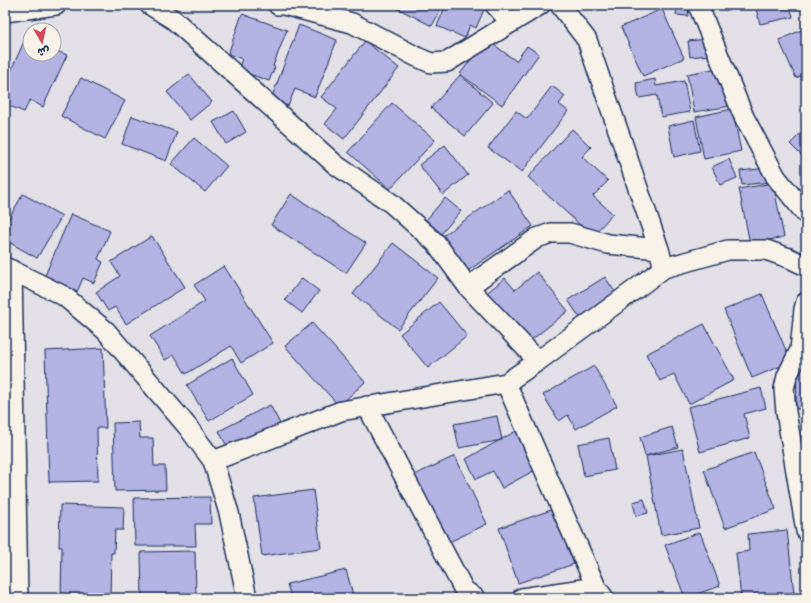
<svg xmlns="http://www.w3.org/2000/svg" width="811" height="603" viewBox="0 0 811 603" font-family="Kalam,'Playpen Sans Arabic',sans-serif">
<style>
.building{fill:#b5b2e4;stroke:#1b2f5e}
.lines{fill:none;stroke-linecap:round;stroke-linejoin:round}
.street-casing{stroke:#1b2f5e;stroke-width:22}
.street{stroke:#f7f3e8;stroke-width:19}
</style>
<rect width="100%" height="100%" fill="#e3e0e7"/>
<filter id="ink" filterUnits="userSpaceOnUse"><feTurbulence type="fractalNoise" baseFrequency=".025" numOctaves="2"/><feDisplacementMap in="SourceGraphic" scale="8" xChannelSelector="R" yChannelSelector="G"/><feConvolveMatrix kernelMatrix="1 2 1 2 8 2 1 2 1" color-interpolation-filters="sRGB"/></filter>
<g filter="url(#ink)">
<path class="building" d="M399 5H443L432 26 397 8Z
M446 5H486L476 28 470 25 465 38 437 26Z
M504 5H526L518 15Z
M677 5H689L688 16 676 15Z
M755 5H790L793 17 760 24Z
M662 9 684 58 643 76 621 27Z
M242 14 287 30 273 66 275 67 269 81 238 70 242 59 228 54Z
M299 25 337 40 315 97 295 89 288 106 271 99Z
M806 28V74L796 78 779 40Z
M26 37 30 39V54H54V50L67 55 43 107 30 100 24 112 5 104V84Z
M486 39 516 61 527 46 539 54 502 105 460 74Z
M708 39 710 55 690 57 688 41Z
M365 41 399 68 344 139 325 124 337 109 321 97Z
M723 67 731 106 694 112 687 74Z
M189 74 212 102 190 120 167 92Z
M460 75 493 103 465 136 431 108Z
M81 78 125 101 105 139 61 116Z
M655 79 656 86 684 81 690 112 661 117 657 95 639 98 636 83Z
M552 86 565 96 559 104 568 111 522 172 488 148 516 111 527 119Z
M392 103 435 140 390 189 348 152Z
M732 109 741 151 704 159 696 117Z
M234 111 246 132 226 144 213 122Z
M132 116 177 132 166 161 122 144Z
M694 120 700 151 674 157 668 126Z
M806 128V160L790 144Z
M572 129 591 147 582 157 608 181 593 196 613 214 592 236 528 177Z
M194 138 227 166 205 192 171 164Z
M445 145 468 175 443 195 419 165Z
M729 159 737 178 720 185 712 167Z
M769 168 771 182 742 185 740 171Z
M5 179 10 182 5 194Z
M773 183 784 237 750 244 739 189Z
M508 190 533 226 466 272 441 237Z
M23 194 62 216 37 258 5 240V225Z
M291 194 366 243 346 273 271 225Z
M445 198 461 211 441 234 426 220Z
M71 214 110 231 98 259 103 262 94 283 83 278 77 292 44 278Z
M152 236 185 287 126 324 115 307 108 311 96 292 120 276 111 262Z
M393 243 438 278 398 329 353 294Z
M224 266 273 343 241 363 231 346 186 374 174 355 165 360 150 336 205 301 194 285Z
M537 272 568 311 525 345 483 296 505 278 515 290Z
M605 277 619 298 582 321 568 300Z
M302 278 319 291 302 313 285 300Z
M762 294 791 362 752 378 724 310Z
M439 302 467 336 428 368 400 334Z
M312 323 365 382 339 406 285 346Z
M704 324 734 380 689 404 674 374 660 381 646 354Z
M798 324H806V409H796Z
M103 348 106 428H97L98 481 49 482 45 351Z
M232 358 253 395 209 421 187 385Z
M594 366 617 406 576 429 568 415 559 421 543 395Z
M761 388 766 408 744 414 750 438 700 452 688 407Z
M270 405 285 433 234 460 219 431Z
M497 416 502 440 459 448 454 424Z
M139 422 140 438H153L154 466H165L166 490 115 491 113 423Z
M672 427 678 447 645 456 640 437Z
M518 430 539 468 502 488 493 471 476 479 466 459Z
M609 438 615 470 584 476 578 444Z
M683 449 699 528 661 535 646 456Z
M754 452 776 509 725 528 704 470Z
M455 456 487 524 445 544 412 476Z
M313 490 321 548 262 556 254 498Z
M210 497 211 524H195L196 546H135L134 498Z
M644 499 648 513 636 516 633 502Z
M60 505 124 507 123 530H115L114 553H111L110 598H61L62 547H59Z
M554 509 574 564 518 583 499 528Z
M787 530 794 593 741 598 736 553 749 551 748 534Z
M700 532 720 586 685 598 665 545Z
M195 551 196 597H142L141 552Z
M346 570 354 598H291L287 584Z"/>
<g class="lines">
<defs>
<path id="street" d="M150 5 174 20 336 165 391 203 436 243 468 287 538 361
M278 5H284L352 23 417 57 431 63 447 62 540 5
M495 5 511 23
M560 5 587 40 659 249 664 268
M698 5 744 117 776 177 806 214
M5 12 56 5
M5 267 64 296 106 331 187 426 213 461 229 513 247 598
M12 270 18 598
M468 287 537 238 551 233H570L608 244 659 249
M806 302 804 309 800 350 787 376 784 389 786 412 806 531
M506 383 596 587 604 598
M367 406 464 590 475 598
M213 461 341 411 506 383 538 361 664 268 728 250H766L789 258 806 266
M522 598 596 587"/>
</defs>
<use href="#street" class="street-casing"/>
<use href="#street" class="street"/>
</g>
</g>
<rect width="811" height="603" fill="none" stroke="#f7f3e8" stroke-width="20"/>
<rect x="10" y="10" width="791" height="583" fill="none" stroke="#1b2f5e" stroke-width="1.5" filter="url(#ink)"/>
<g transform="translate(42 42) rotate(171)"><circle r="19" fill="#f7f3e8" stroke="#9fa5b1"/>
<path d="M0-3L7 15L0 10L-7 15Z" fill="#d1495b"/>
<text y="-6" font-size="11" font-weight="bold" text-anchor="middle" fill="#1b2f5e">ش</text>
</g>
</svg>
